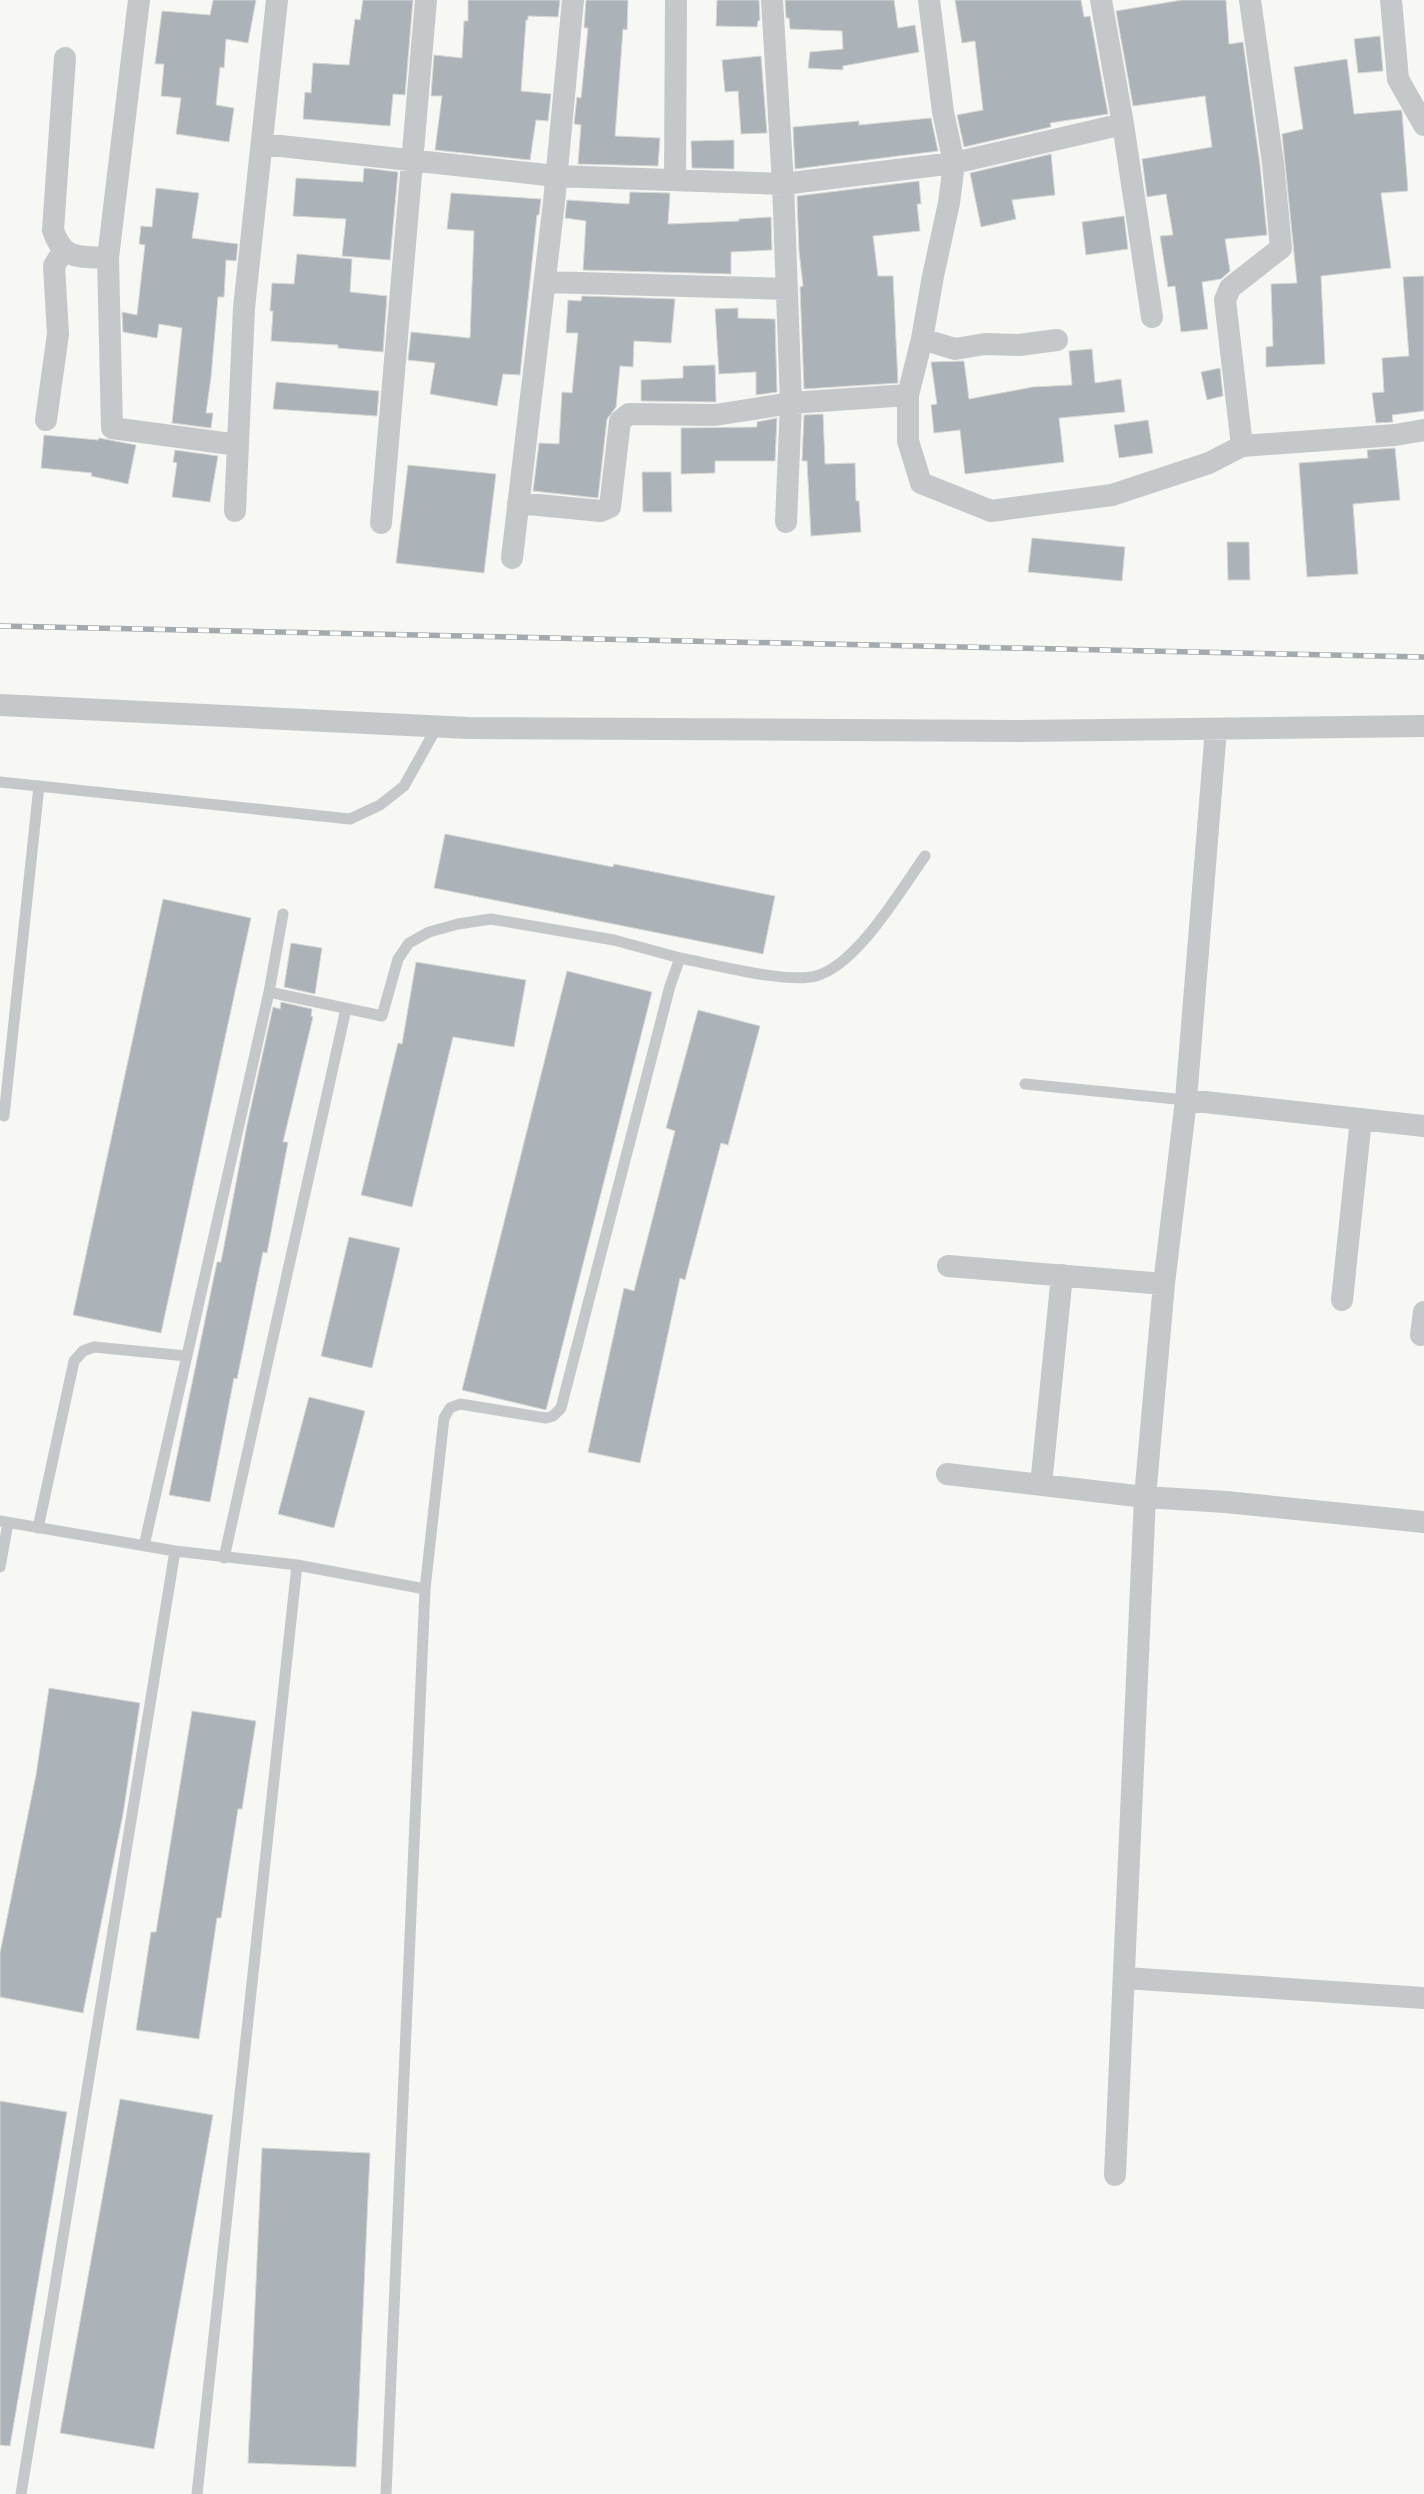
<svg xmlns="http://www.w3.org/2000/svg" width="1424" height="2494" viewBox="0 0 1424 2494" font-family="Barlow,sans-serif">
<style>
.building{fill:#abb3b9;stroke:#d8d8d6}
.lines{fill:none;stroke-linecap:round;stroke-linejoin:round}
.service{stroke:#c4c8cb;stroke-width:11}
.minor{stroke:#c4c8cb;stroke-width:22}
.rail-casing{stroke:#a2aaaf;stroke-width:5.5}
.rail{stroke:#fff;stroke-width:4;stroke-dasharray:11;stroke-linecap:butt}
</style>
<rect width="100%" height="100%" fill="#f7f7f3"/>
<path class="building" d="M213 0H256L248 43 226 39 224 68 220 67 216 105 234 108 229 142 176 134 181 98 161 96 164 64H155L162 11 210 15Z
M363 0H413L405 95 393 94 390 126 303 119 305 92 311 93 313 63 349 65 355 19 360 20Z
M468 0H560L558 17 528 16V20H526L521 91 551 94 548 121 536 120 530 160 435 150 442 96H431L434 55 462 58 464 21H468Z
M586 0H628L627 30 623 29 615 136 660 138 658 166 578 164 581 125 574 124 577 97 581 98 588 28H584Z
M717 0H759L760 20 758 21 757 27 716 26Z
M785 0H894L898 28 915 25 919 52 843 66V70L808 68 810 52 843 49 842 31 790 29 789 18H786Z
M955 0H1081L1084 17 1090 16 1108 114 1050 123 1051 127 964 147 957 115 983 110 975 41 962 43Z
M1182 0H1226L1229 44 1243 42 1260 165 1267 235 1225 239 1230 271 1221 279 1202 282 1208 329 1181 332 1175 286 1168 287 1160 236 1173 235 1166 194 1147 197 1142 159 1212 147 1205 96 1133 106 1116 11Z
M1380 36 1383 71 1358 73 1354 39Z
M761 56 767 133 741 134 738 91 725 92 722 60Z
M1347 59 1354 114 1401 110 1402 112 1408 191 1381 193 1391 268 1321 276 1325 364 1266 367V347L1273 346 1271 284 1297 283 1282 134 1303 129 1294 67Z
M931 118 938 151 795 169 793 127 859 121V125Z
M734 140V169L692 168 691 141Z
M1051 154 1055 195 1012 200 1016 219 981 227 970 173Z
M364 168 398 172 390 260 342 256 346 219 293 216 296 178 363 182Z
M919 181 921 204H917L920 231 873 236 878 276H893L898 383 804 389 800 287 803 286 799 251 797 196Z
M156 188 199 193 192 238 238 244 236 261 226 260 224 297H218L211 377 206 413H213L211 428 172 423 182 328 159 324 157 338 123 332 122 312 137 315 145 245 139 244 141 226 152 227Z
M630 192 670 193 668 224 739 221V219L771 217 772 250 731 252V274L583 270 586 221 565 218 567 200 629 204Z
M451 193 541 199 539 215H537L520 375 503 374 497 406 430 394 435 363 408 360 411 332 470 338 474 231 447 229Z
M1124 216 1128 249 1086 255 1082 222Z
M297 254 352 259 350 292 387 296 383 352 338 348V345L271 341 273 311H270L272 283 294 284Z
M1424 276V411L1392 415 1393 422 1376 423 1372 393 1384 392 1382 358 1409 356 1403 277Z
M582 296 675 299 671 343 634 341 633 367 620 366 616 407 607 419 598 498 533 491 539 443 559 444 562 392 572 393 578 333H566L568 300 581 301Z
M738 308V318L775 319 777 392 756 395V372L719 374 715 309Z
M1092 349 1095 383 1121 379 1125 412 1059 418 1064 462 965 474 960 430 934 433 931 405 937 404 931 362 964 361 969 399 1033 387 1072 385 1069 351Z
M715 365 716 402 641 401V380L683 378V366Z
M1220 368 1223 396 1207 400 1201 372Z
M276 382 379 391 377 416 273 409Z
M823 414 825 464 855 463 856 501H859L861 532 811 536 807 461H802L804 415Z
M777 418 775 461H715V473L681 474V428L757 427V422Z
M1148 420 1153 453 1119 458 1114 425Z
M44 435 98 440 99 438 136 445 128 484 91 476 92 473 41 468Z
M1395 448 1400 500 1353 504 1358 574 1307 577 1299 463 1368 458 1367 450Z
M175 450 218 456 210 502 172 497 177 463 173 462Z
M408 465 496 474 484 573 396 563Z
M642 472H671L672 512H643Z
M1032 538 1125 547 1122 581 1028 572Z
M1227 542H1249L1250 580H1228Z
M445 834 613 867 614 864 775 896 763 954 434 888Z
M163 899 251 918 161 1333 73 1315Z
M291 943 322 948 315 994 284 987Z
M416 962 526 980 514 1047 453 1037 412 1207 361 1195 398 1043 402 1044Z
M567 971 652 992 546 1410 462 1390Z
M281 1002 312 1009 311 1016 313 1017 283 1142H288L267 1253 263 1252 237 1379 234 1378 210 1502 169 1495 217 1262H221L247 1125 273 1007 280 1009Z
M698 1010 760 1026 728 1145 721 1143 685 1280 680 1278 640 1463 588 1452 624 1288 634 1291 675 1131 666 1128Z
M349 1237 400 1248 372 1368 321 1356Z
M309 1397 365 1411 334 1528 278 1514Z
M49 1688 140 1703 123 1814 83 2013 0 1997V1953L36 1775Z
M192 1711 256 1721 242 1809H238L221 1918H217L199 2039 136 2030 151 1932H156Z
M120 2099 213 2115 154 2449 60 2433Z
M0 2101 67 2112 10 2446 0 2445Z
M262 2148 370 2153 356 2467 248 2463Z"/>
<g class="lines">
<path class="service" d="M0 782 350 819 380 805 404 786 437 727
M269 992 382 1016 398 959 409 943 429 932 458 924 491 919 614 940 680 958
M1025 1084 1186 1100
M4 1116 39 786
M0 1521 175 1551 297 1565 425 1589
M38 1528 74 1361 83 1351 94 1347 187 1356
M144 1546 269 992 283 914
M224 1558 346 1009
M0 1567 8 1523
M21 2494 175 1551
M197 2494 297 1565
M386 2494 425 1589 444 1418 450 1408 460 1404 546 1418 553 1416 561 1408 670 986 680 958C712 964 787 984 816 976 857 965 900 891 925 856"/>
<path class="minor" d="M139 0 108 258 112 428 238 445
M772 0 783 184 791 403 786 522
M929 0 943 112 954 163 949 203 933 276 922 339 908 395V441L921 483 991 511 1112 495 1209 463 1242 446
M1101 0 1123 124
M1250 0 1273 163 1281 248 1230 288 1225 300 1242 446 1395 435 1424 430
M1391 0 1398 79 1424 125
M65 58 53 230C63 261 79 256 108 258
M262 144 556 176 783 184 954 163 1123 124 1152 317
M675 180 676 0
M545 282 786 289
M922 339 955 349 985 344 1019 345 1057 340
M46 420 58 334 54 266 63 251
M518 503 601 511 610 507 620 421 629 414 715 415 791 403 908 395
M235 511 244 308 277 0
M381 523 426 0
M512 558 554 202 573 0
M0 705 468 728 1022 731 1424 726
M1186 1100 1424 1126
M948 1266 1164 1284
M1342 1300 1361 1119
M1421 1335 1424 1312
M947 1474 1145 1497 1226 1502 1424 1522
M1041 1485 1062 1275
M1125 1978 1424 1998
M1115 2175 1145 1497 1164 1284 1186 1100 1216 729"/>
<defs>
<path id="rail" d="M0 626 1424 657"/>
</defs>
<use href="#rail" class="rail-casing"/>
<use href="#rail" class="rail"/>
</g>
</svg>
